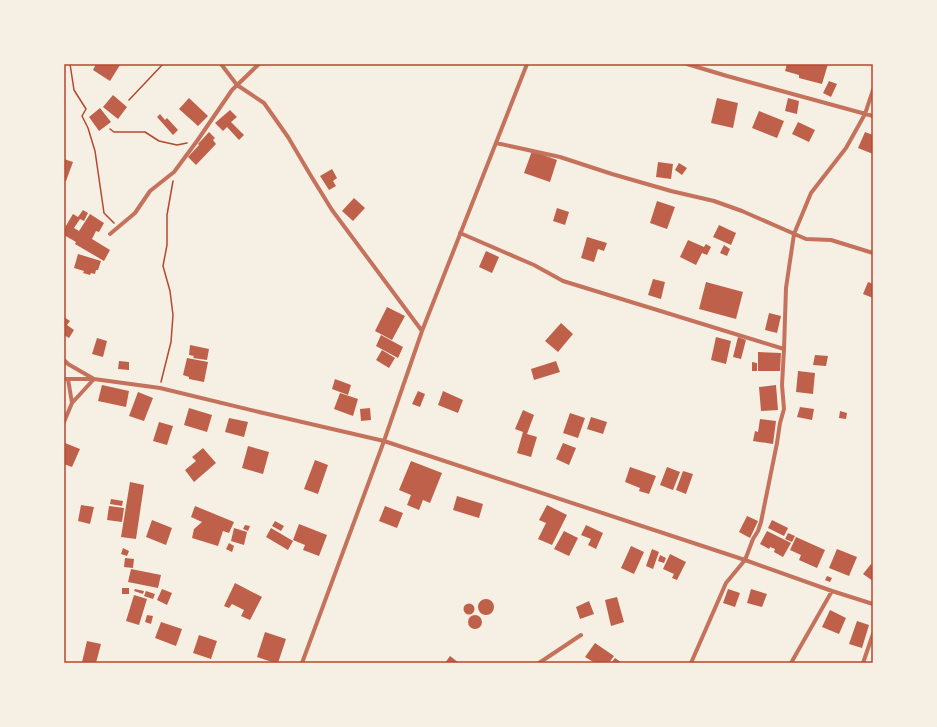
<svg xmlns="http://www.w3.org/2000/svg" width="937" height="727" viewBox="0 0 937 727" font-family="'Roboto Serif',serif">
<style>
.building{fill:#bf614a}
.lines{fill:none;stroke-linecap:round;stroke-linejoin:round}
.path{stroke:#b5482f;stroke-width:1.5}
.minor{stroke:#c5725c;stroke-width:4}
.neatline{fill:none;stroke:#b5482f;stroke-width:1.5}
</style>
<rect width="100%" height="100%" fill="#f6efe4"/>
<path class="building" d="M96 64H118L120 65 110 81 93 70Z
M787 64H828L822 84 799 78V75L785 71Z
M829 81 837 84 831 97 823 93Z
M113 95 127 107 118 119 103 107Z
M189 98 208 116 198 126 179 109Z
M717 98 738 103 733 128 711 123Z
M788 98 799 101 797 114 785 111Z
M100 108 111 122 99 131 89 117Z
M230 110 237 117 231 122 244 135 239 140 227 127 223 131 215 123Z
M759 111 784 121 777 138 752 128Z
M160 114 165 120 167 118 178 130 173 135 157 117Z
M798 122 815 130 809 142 792 134Z
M209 132 215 138 213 140 216 144 196 165 188 157 199 145 198 144Z
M865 132 873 135V154L858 148Z
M532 151 557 160 550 182 524 173Z
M64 159 73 162 66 181H64Z
M658 162 673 164 671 179 656 177Z
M679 163 687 168 682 175 675 170Z
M332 169 337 178 333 181 336 186 329 190 320 176Z
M354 198 365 208 353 221 342 211Z
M657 201 675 207 667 229 650 223Z
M557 208 569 212 565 225 553 221Z
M83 210 88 213 84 221 80 219 74 228 79 231 90 214 104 223 99 232 96 231 92 239 110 250 104 261 75 244 76 242 64 235V229L73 214 78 217Z
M719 225 736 233 731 245 713 237Z
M587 237 607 243 604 251 598 249 594 262 581 258Z
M688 240 704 247 706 244 711 247 707 255 702 253 696 265 680 257Z
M724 245 730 249 727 256 720 253Z
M486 251 499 257 492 273 479 267Z
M78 254 101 261 98 270H96L95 274 91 273 90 275 83 273 84 271 74 268Z
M653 279 665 282 661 299 648 295Z
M706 282 743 292 736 319 699 309Z
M868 282 873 284V298L863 294Z
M387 307 405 316 392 340 375 331Z
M769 313 781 316 777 333 765 330Z
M64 317 70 321 67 325 74 330 69 338 64 335Z
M561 323 573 334 558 352 545 341Z
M381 335 403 347 398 358 376 346Z
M716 337 731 341 726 364 711 360Z
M738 337 746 340 741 359 733 357Z
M97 338 107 341 103 357 92 354Z
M190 345 209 349 207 360 193 358 194 356 189 355Z
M382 350 395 358 389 368 376 360Z
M758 352 781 353 780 371H758Z
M815 355 828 356 826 366 813 365Z
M187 358 208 362 204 382 189 379V377L183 375Z
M119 361 129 362V370L118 369Z
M556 361 560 372 534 380 531 369Z
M752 362 757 363V371H752Z
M798 371 815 373 813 394 796 392Z
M335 379 351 385 348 395 332 389Z
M102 385 129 391 126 407 98 401Z
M776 385 778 410 761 411 759 387Z
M418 391 425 394 420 407 412 404Z
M443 391 463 400 458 413 438 405Z
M138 392 153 398 144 421 129 416Z
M340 393 358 399 353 416 334 409Z
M800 407 814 409 812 420 797 417Z
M189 408 212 415 207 432 184 425Z
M370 408 371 420 361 421 360 409Z
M523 410 534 415 527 434 537 437 531 457 517 453 523 432 515 429Z
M840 411 847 413 846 419 839 418Z
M570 413 585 418 578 438 563 433Z
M591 417 607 422 603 434 587 429Z
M229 418 248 422 244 437 225 432Z
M760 419 776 421 773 444 753 441 755 431 758 432Z
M159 422 173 426 167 445 153 441Z
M65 443 80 449 72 467 64 464V444Z
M563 443 576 448 569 465 556 459Z
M248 446 269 452 263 474 242 468Z
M203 448 216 463 194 482 185 470 196 461 192 457Z
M315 460 328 465 318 494 304 489Z
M411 461 442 473 430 503 423 500 419 510 407 505 411 495 399 490Z
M630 467 656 476 649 494 639 491 640 488 625 482Z
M667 467 680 472 673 490 660 485Z
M683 471 693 474 686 494 676 490Z
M130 482 144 485 136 539 121 537Z
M457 496 483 504 479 518 453 510Z
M111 499 123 501 122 506 110 504Z
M81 505 94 507 90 524 78 521Z
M547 505 567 515 552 545 538 539 546 523 539 520Z
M109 506 124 508 122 522 107 520Z
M195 506 234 522 229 533 223 531 218 546 192 538 194 529 202 522 191 517Z
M385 506 403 513 397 528 379 521Z
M747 516 758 521 750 538 739 532Z
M152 520 172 528 166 545 146 537Z
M772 520 788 528 784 536 768 528Z
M275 521 284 526 281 531 272 526Z
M299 524 327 535 319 556 303 550 305 545 293 540Z
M245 525 250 526 248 531 243 529Z
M586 525 603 533 596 549 588 545 591 539 581 535Z
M234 528 247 532 244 545 231 541Z
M271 528 293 541 288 550 266 537Z
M564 531 578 538 569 556 554 549Z
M767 531 791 543 783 557 774 552 775 549 770 547 769 549 760 544Z
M788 533 795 536 792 542 785 539Z
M796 537 825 550 817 568 799 560 801 555 790 550Z
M229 543 234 546 232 552 226 549Z
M631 546 644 552 634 574 621 568Z
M123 548 129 551 127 556 121 554Z
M652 549 659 552 653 569 646 566Z
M837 549 857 557 849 576 829 568Z
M670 554 686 562 677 580 672 578 674 574 663 569Z
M660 555 666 558 664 563 658 561Z
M125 558 134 559 133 568 124 567Z
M871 564 873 566V581L863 574Z
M131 569 161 575 158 588 128 582Z
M827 576 832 578 830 582 825 580Z
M235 583 262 597 250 620 241 616 244 610 232 604 229 608 224 606Z
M122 588H129V594H122Z
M135 589 144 591 143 594 134 591Z
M162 589 172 593 167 605 157 600Z
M728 589 740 593 735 607 723 603Z
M751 589 767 594 762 607 747 603Z
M146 591 155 594 153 599 144 596Z
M134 595 147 599 139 625 126 621Z
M617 597 624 622 611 626 605 600Z
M478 607a8 8 0 1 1 16 0a8 8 0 1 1-16 0Z
M589 601 594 614 580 619 576 607Z
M463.5 609a5.5 5.5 0 1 1 11 0a5.5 5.5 0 1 1-11 0Z
M830 610 846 618 839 634 822 627Z
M468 622a7 7 0 1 1 14 0a7 7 0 1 1-14 0Z
M147 615 153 616 151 624 145 622Z
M857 621 869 625 862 648 849 644Z
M161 622 182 629 176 646 155 638Z
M265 632 286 639 278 663H275L257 657Z
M199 635 217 641 211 659 193 653Z
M87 641 101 644 96 663H87L82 662Z
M595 643 614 656 609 663H595L585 657Z
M450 656 459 663H445Z
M615 658 622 663H611Z"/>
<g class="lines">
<path class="path" d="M70 64 74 90 86 109 82 116 88 128 95 151 104 213 114 223
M129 100 163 64
M110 129 114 132H145L159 141 177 145 187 143
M161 382 171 342 173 315 170 291 163 266 167 245V215L173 181"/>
<path class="minor" d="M221 64 237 85 264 103 288 137 311 176 332 210 422 331
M687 64 727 76 873 116
M496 143 560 157 612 174 671 191 714 201 742 211 806 239 831 240 873 253
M460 233 534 265 563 281 784 349
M110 234 135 213 150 191 174 172 197 141 232 90 259 64
M64 360 68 364 94 379 160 388 259 412 384 441 745 560 832 591 873 604
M64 379H94
M68 379 72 403
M64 422 72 403 94 379
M302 663 384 441 422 331 527 64
M539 663 581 635
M691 663 726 583 745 560 753 539 758 531 761 522 777 443 780 423 784 409 782 385 784 349 786 288 794 234 811 193 846 148 865 114 873 90
M791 663 832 591
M863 663 873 634"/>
</g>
<rect width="937" height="727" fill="none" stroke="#f6efe4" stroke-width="130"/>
<rect x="65" y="65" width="807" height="597" class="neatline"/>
</svg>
